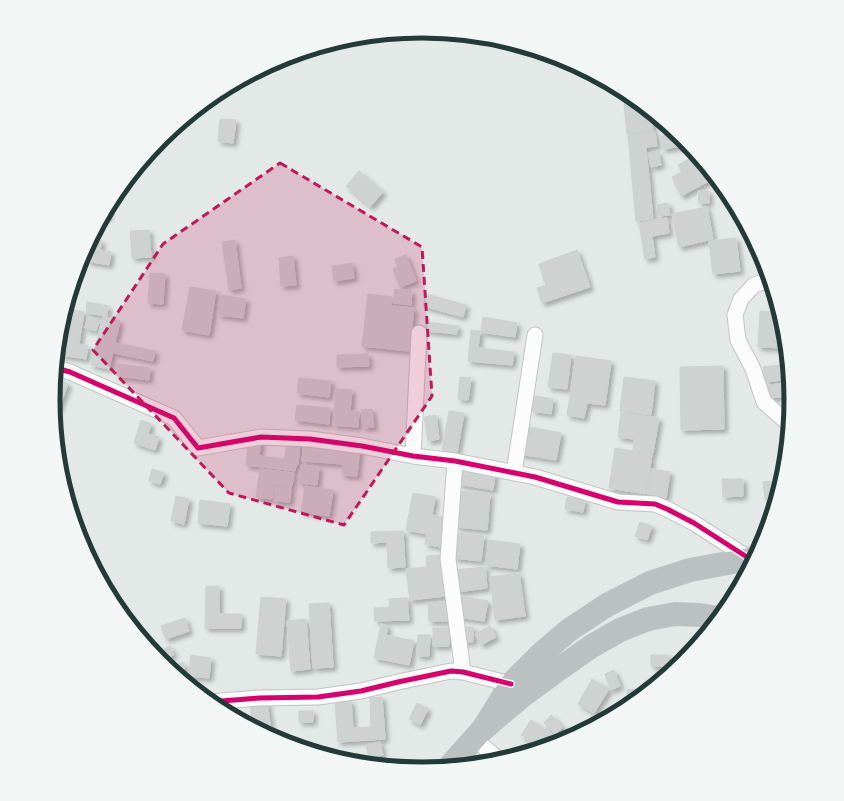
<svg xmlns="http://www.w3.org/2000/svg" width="844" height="801" viewBox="0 0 844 801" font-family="'Source Sans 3',sans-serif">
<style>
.building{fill:#ced2d1;stroke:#ccd2d0;filter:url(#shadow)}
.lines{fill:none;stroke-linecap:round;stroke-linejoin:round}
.street-casing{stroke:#c0c5c4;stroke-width:17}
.highway-casing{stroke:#bcc4c3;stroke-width:24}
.street{stroke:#fbfcfb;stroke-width:15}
.highway{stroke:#bbc1c1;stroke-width:22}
.cycleway-casing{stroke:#f2f7f6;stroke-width:8}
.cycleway{stroke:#d6006c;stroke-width:5}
.marked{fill:#c2185b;fill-opacity:0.2;stroke:#c2185b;stroke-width:3;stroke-dasharray:8 5;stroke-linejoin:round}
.rim{fill:none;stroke:#233a38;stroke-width:5}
</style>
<defs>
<filter id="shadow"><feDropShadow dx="3.5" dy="3.5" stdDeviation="2" flood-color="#0004"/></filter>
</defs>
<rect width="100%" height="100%" fill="#e3e9e7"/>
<path class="building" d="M638 102 651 113 653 131 627 134 624 104Z
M220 119 236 120 233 143 218 141Z
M660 120 669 128 661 129 659 121Z
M655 132 657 146 646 147 653 219 636 221 628 135Z
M677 134 683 139 688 145 663 149 661 136Z
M658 151 661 165 651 167 648 153Z
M696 155 709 181 681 196 672 177 682 172 678 165Z
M359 171 383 192 370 207 346 186Z
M718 182 725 190 720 191Z
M698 191H709V203H699Z
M668 203 670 215 658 216 657 205Z
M109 206 108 217H103Z
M707 207 713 239 679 247 672 214Z
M667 218 669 233 652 236 655 257 645 259 639 223Z
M149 230 151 257 132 258 130 231Z
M736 238 740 271 713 274 709 241Z
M91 239 102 241 100 250 111 252 109 265 87 261Z
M235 240 241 288 229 290 222 242Z
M753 240 763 259 764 262 757 263Z
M577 250 590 287 542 303 537 288 546 285 539 264Z
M406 255 416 281 400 287 393 269 398 267 395 259Z
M293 256 296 285 281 286 279 258Z
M352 263 354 278 334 281 332 266Z
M150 273 165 274 163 304 148 303Z
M190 287 216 291 209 335 182 330Z
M395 289 412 291 411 305 393 303Z
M368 294 392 297 391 306 414 308 409 351 362 346Z
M426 294 466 305 463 317 423 306Z
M220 295 246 299 243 318 218 315Z
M87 302 108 306 107 316 86 313Z
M69 309 84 312 79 344 88 346 86 359 61 355Z
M760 311 779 312 784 329 786 348 758 347Z
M88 316 100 320 96 331 85 328Z
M103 316 120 321 109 369 91 365Z
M483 317 517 323 515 337 481 332Z
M426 322 458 326 457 334 426 331Z
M471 330 480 331 478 348 514 352 512 365 468 361Z
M116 343 155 351 153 361 114 353Z
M553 353 571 355 567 389 548 387Z
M368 354 369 366 337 367V355Z
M576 356 611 361 605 405 587 403 584 418 567 415Z
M118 364 150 368 149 380 116 376Z
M788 364 789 379 766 382 763 367Z
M723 366 724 429 681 430 680 367Z
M460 377 471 378 468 400 458 399Z
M624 377 655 381 651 415 620 411Z
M55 378 68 384 57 413 54 411 53 400Z
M299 378 331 381 329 397 297 393Z
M790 383 791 396 769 398 768 385Z
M336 389 352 390 350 411H359L358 427 333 425Z
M535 396 553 399 551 414 532 411Z
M297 405 330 408 329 424 295 420Z
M372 409 374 427 363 428 361 410Z
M449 411 464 413 457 453 442 450Z
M621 413 659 418 653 453 633 450 634 439 618 437Z
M436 415 439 439 428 441 424 417Z
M141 420 151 424 148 434 159 437 155 450 134 443Z
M524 426 561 433 556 460 519 454Z
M249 434 262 435 259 456 285 459 287 439 300 441 298 465H296L295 471 246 465Z
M304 440 360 446 357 476 342 475 343 464 302 461Z
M615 448 652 454 646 494 609 488Z
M301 465 319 467 317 485 299 483Z
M461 468 495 474 493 490 458 484Z
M152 469 164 473 160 484 149 481Z
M260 469 294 473 292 486 274 484 272 499 256 497Z
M651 469 670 472 666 498 647 494Z
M722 479H743V496L723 497Z
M774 481 776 500 771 515 769 499H765L763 482Z
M275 486 291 487 290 502 274 501Z
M305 486 333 490 329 516 301 512Z
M460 491 490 494 487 530 456 527Z
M413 493 435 497 432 515 445 517 440 547 425 544 427 534 406 530Z
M176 496 189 499 184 524 171 521Z
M567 497 585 500 583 512 565 509Z
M200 500 230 504 227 526 198 523Z
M640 522 652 526 647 540 635 536Z
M403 531 405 567 388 568 387 542 371 543V532Z
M457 533 484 536 481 561 454 558Z
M489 540 520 544 517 569 486 565Z
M441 555 446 596 410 600 406 569 427 567 426 556Z
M485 567 487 588 457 592 454 570Z
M519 573 525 616 495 620 490 577Z
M206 586H219V614H241V628H205Z
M462 596 488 601 484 621 458 617Z
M261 597 286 599 281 656 256 654Z
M407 598 409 620 375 621 374 608 390 607 389 599Z
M447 602 448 621H429L428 603Z
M329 603 333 667 313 668 309 604Z
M185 618 189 631 166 639 161 626Z
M306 619 310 669 291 671 287 621Z
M381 624 388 626 386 635 414 641 409 665 374 658Z
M490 626 496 637 481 645 475 634Z
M460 627H473V642H460Z
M433 628H449V646H433Z
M418 635H430L429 656H417Z
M170 646 174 655 167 657 164 649Z
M159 651 161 662 153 652Z
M191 655 211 658 209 678 189 676Z
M651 655H668V666H651Z
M184 663 185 681 169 669V664Z
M614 670 620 686 611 690 605 674Z
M592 679 609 689 594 713 578 704Z
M628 689 644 691V694L635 701 626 700Z
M382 697 385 739 338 742 335 702 351 701 353 728 371 727 370 698Z
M267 702 271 729 260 731 253 727 250 704Z
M417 703 428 709 420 725 409 719Z
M299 711H313V722H299Z
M228 713 238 714 237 719 228 714Z
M551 715 563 727 556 734 544 723Z
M531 720 556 737 550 746 540 749 521 735Z
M380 742 383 755 369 758 366 745Z
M476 759 483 764 471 765Z"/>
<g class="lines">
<defs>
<path id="street" d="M770 280 754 285 741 299 735 315 738 340 753 369 764 402 789 424
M56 368 70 372 174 418 198 448 261 437 310 439 362 446 413 456 455 461 535 477 618 502 655 504 667 509 694 523 750 559
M413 456 419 333
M455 461 448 559 463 672
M514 473 535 335
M209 702 259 698 318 697 361 691 398 682 451 671 463 672 511 684
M474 739 501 761"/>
<path id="highway" d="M483 729 511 684 541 654 569 630 607 605 650 583 690 570 755 558
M449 767 483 729 522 696 556 671 592 646 620 630 648 619 675 614 700 615 719 618"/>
</defs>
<use href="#street" class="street-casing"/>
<use href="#highway" class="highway-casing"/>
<use href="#street" class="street"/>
<use href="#highway" class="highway"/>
<defs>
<path id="cycleway" d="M56 368 70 372 174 418 198 448 261 437 310 439 362 446 413 456 455 461 535 477 618 502 655 504 667 509 694 523 750 559
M209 702 259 698 318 697 361 691 398 682 451 671 463 672 511 684"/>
</defs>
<use href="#cycleway" class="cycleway-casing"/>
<use href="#cycleway" class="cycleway"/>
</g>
<path class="marked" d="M280 163 422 247 432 396 344 525 229 493 93 350 163 244Z"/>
<path d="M0 0H844V801H0ZM60 400a362 362 0 1 1 724 0a362 362 0 1 1-724 0Z" fill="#f2f7f6" fill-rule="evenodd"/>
<path class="rim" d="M60 400a362 362 0 1 1 724 0a362 362 0 1 1-724 0Z"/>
</svg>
